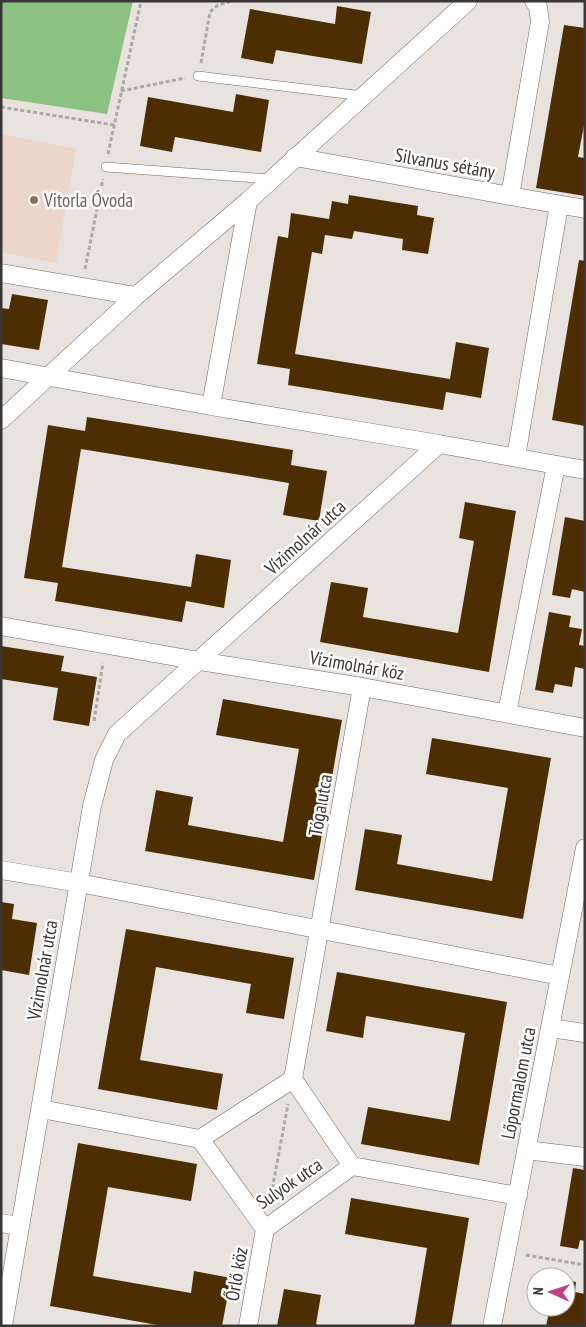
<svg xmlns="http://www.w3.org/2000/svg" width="586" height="1327" viewBox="0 0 586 1327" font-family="'PT Sans Narrow',sans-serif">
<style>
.education{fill:#ecd5c9}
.green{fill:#8bc281}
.building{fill:#4c2e02}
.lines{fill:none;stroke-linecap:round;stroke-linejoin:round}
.service-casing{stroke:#6e6966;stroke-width:10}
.minor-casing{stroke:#6e6966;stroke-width:19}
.path{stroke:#aca8a5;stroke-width:3;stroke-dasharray:4 2.5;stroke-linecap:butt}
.service{stroke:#fff;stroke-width:9}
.minor{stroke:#fff;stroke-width:18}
.education-dot{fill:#8d6e63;stroke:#fff;stroke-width:2}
.labels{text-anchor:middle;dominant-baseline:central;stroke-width:5;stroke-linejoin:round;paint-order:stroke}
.street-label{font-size:19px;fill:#393735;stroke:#fff}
.education-label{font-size:19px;fill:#785e54;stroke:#fff;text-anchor:start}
</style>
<rect width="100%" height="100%" fill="#e8e3df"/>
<path class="education" d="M1 134 76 149 56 263 1 252Z"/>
<path class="green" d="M1 1H133L107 114 1 98Z"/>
<path class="building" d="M337 6 371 12 362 64 276 50 273 64 241 58 250 9 335 24Z
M564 25 585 28V120L578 157 585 158V196L536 188Z
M236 94 269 100 261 152 175 137 172 152 140 146 148 97 233 112Z
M349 195 418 206 417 215 434 218 428 254 402 250 403 239 354 231 352 239 325 235 322 254 312 252 295 354 450 379 456 342 489 348 481 398 446 392 443 410 288 385 290 369 257 364 278 236 288 238 291 213 329 219 332 201 348 204Z
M579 260 585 261V426L552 420Z
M12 294 48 300 39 350 1 344V308L9 309Z
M87 417 293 450 291 465 327 471 319 521 283 515 289 483 81 449 62 567 191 587 196 554 231 560 224 608 186 601 182 622 55 601 58 583 24 578 48 425 85 431Z
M465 502 516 511 489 672 320 642 331 582 368 588 363 617 458 633 474 541 459 538Z
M565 517 585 521V592L572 589 570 598 552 595Z
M549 612 571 616 569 627 582 629 579 645 585 646V669L575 667 572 687 555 684 553 693 535 690Z
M1 646 64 656 61 671 97 677 89 726 53 720 58 688 1 679Z
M223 699 342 720 314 880 145 851 156 790 193 797 188 825 283 842 299 749 216 735Z
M432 738 551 758 523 919 355 890 365 829 402 835 397 864 492 881 508 788 426 774Z
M1 902 14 904 12 919 37 923 29 975 1 970Z
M126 929 294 958 284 1019 246 1013 251 984 156 967 140 1060 223 1074 217 1110 98 1089Z
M337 972 507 1002 479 1165 361 1144 368 1107 450 1121 465 1033 366 1016 363 1038 326 1031Z
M78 1143 197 1164 191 1201 108 1187 93 1276 191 1293 194 1271 231 1278 222 1326H163L50 1306Z
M573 1168 585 1170V1241L580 1240 578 1249 560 1246Z
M351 1198 469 1218 451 1326H414L427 1248 345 1234Z
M566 1280 576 1282 575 1292 585 1294V1326H546L550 1307H566Z
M284 1289 321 1295 316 1324 320 1326H277Z"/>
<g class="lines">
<defs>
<path id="service" d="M198 76 363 96
M106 167 271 179"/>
<path id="minor" d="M295 157 510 196 540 22 538 7 534 1
M510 196 585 209
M1 273 136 296
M1 368 211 406 248 201
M211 406 439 444
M1 420 136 296 248 201 468 1
M516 457 559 205
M1 626 199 661 362 687 585 728
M507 713 556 465
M1 870 79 883 560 976
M550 1028 585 1033
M293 1079 362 687
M41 1109 200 1139 265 1229 352 1166 518 1196
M200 1139 293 1079 352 1166
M526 1150 585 1157
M1 1223 19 1226
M3 1326 92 806 104 760 117 734 439 444 585 470
M248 1326 265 1229
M492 1326 585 848"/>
</defs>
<use href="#service" class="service-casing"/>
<use href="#minor" class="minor-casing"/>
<path class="path" d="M201 63 210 12 218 5 232 1
M121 91 185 78
M1 107 114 125
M108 154 141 1
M85 269 103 179
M94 721 103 663
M270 1201 288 1104
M526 1255 585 1265"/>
<use href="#service" class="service"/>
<use href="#minor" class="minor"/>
</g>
<circle class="education-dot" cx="34" cy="200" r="5"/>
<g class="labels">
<g class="street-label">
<text transform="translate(445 163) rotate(10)">Silvanus sétány</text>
<text transform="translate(305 537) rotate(-42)">Vízimolnár utca</text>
<text transform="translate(357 665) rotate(10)">Vízimolnár köz</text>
<text transform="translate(320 805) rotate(-80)">Tóga utca</text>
<text transform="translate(42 970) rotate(-80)">Vízimolnár utca</text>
<text transform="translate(518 1083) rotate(-79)">Lőpormalom utca</text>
<text transform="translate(289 1183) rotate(-34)">Sulyok utca</text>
<text transform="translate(236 1274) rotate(-80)">Őrlő köz</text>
</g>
<g class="education-label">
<text x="44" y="200">Vitorla Óvoda</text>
</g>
</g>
<rect width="586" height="1327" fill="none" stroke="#393735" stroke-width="5"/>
<g transform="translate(551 1292) rotate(273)"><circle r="24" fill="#ffffff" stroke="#b0afae"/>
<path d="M0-4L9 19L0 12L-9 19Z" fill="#c33e80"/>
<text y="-8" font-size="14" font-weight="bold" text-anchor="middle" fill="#393735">N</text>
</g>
</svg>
